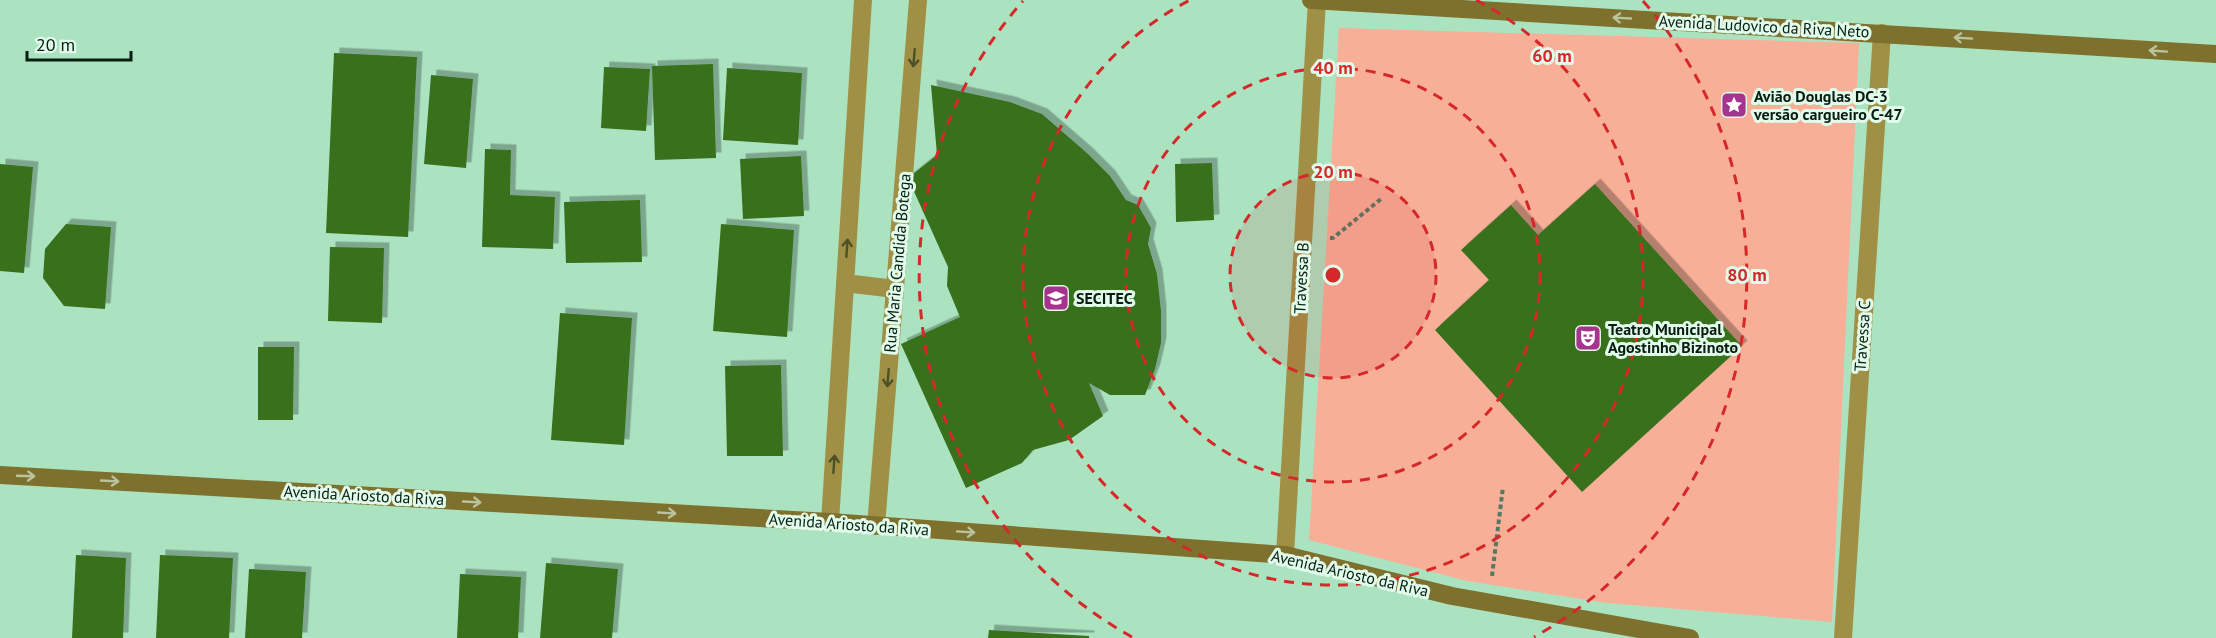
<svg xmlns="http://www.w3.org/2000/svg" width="2216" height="638" viewBox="0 0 2216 638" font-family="'PT Sans',sans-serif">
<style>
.green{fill:#f8af98}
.building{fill:#386f1f;filter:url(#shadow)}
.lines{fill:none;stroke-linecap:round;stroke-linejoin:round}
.path{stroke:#547a64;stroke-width:4;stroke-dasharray:4.5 3;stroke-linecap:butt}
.street{stroke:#a09045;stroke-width:18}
.secondary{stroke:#7e702d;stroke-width:18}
.oneway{stroke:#b9c49f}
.oneway2{stroke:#4c5128}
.ring{fill:none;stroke:#d62828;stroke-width:3;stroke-dasharray:10 8}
.labels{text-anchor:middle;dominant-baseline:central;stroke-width:6;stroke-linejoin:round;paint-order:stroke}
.street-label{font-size:16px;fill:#071d11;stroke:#e1fceb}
.poi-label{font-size:16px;font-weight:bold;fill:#071d11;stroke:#e1fceb;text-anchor:start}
.centre{fill:#d62828;stroke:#e1fceb;stroke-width:3}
.ring-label{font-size:18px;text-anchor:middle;font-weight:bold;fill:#d62828;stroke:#e1fceb;stroke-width:6;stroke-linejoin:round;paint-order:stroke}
</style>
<defs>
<filter id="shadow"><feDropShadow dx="5.5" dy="-5.5" stdDeviation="0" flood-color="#0004"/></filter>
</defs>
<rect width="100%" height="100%" fill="#abe3c1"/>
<path class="green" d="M1339 28 1859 43 1832 622 1607 603 1467 581 1309 540Z"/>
<path class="building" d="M334 53 417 57 408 237 326 233Z
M713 64 716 158 655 160 652 66Z
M604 67 650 69 646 131 601 128Z
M727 68 802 73 798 145 723 140Z
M431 75 473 79 466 168 424 164Z
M931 85 1010 102 1042 114 1087 153 1110 176 1126 200 1138 205 1151 228 1148 244 1157 274 1161 311V343L1155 369 1145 395H1110L1089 383 1103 416 1069 440 1033 450 1022 463 966 488 901 344 960 317 947 286 948 267 908 178 937 155Z
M485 149 511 150 510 195 555 197 553 249 482 247Z
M801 156 804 216 743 219 740 159Z
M1212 163 1214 220 1176 222 1175 164Z
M0 164 33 167 24 273 0 271Z
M1595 184 1742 346 1582 492 1435 330 1489 280 1461 250 1511 205 1538 235Z
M640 200 642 262 566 263 564 202Z
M66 224 111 227 105 309 64 306 43 278 45 249Z
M721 224 794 230 787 337 713 331Z
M330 247 384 248 382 323 328 321Z
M560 313 632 318 624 445 551 440Z
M258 347H294L293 420H258Z
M781 365 783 456H727L725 366Z
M76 555 126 558 123 638H72Z
M160 555 233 558 229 638H156Z
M546 563 618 569 612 638H540Z
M249 569 306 572 302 638H245Z
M460 574 521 577 518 638H457Z
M989 630 1089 636V638H988Z"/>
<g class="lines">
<path class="path" d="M1330 238H1333L1381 199
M1492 576 1503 487"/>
<path class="street" d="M845 283 895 289
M830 522 863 0
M876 526 918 0
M1285 555 1317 0
M1843 638 1882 33"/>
<path class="secondary" d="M1311 0 2216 54
M0 475 830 522 1285 555 1452 596 1690 638"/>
</g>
<defs><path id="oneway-shaft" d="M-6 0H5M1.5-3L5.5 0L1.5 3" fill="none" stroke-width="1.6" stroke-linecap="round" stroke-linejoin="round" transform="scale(1.5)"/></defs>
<g class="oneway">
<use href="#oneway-shaft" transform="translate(1622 18) rotate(-177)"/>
<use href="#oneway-shaft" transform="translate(1963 38) rotate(-176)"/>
<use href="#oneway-shaft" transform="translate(2158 51) rotate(-176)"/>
<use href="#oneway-shaft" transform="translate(26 476) rotate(2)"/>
<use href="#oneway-shaft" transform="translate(110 481) rotate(3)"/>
<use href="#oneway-shaft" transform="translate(472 502) rotate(3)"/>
<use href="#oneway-shaft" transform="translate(667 513) rotate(3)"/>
<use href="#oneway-shaft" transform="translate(966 532) rotate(4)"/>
</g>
<g class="oneway2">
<use href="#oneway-shaft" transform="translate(914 58) rotate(95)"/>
<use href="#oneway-shaft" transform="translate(847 248) rotate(-86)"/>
<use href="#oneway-shaft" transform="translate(888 378) rotate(95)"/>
<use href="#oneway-shaft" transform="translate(834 464) rotate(-86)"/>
</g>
<circle cx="1333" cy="275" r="103" fill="#d62828" fill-opacity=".12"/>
<g class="ring">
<circle cx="1333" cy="275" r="103"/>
<circle cx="1333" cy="275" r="207"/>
<path d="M1476 0A310 310 0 1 1 1190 0"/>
<path d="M1132 637A414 414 0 0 1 1023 1M1643 1A414 414 0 0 1 1534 637"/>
</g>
<defs>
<symbol id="sight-square" viewBox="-11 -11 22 22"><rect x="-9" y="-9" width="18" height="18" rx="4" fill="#a6338d" stroke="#e1fceb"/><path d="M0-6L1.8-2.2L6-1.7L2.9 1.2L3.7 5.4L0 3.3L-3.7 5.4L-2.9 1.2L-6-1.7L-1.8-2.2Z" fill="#fff"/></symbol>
<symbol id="university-square" viewBox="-11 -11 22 22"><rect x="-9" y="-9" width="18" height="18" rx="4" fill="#a6338d" stroke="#e1fceb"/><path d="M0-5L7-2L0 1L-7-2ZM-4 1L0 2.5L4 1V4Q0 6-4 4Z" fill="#fff"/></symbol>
<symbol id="theatre-square" viewBox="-11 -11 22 22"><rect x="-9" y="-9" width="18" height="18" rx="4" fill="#a6338d" stroke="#e1fceb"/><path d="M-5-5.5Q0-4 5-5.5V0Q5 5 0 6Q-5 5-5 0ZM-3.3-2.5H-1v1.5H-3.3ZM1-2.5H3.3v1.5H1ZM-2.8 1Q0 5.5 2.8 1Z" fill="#fff"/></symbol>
</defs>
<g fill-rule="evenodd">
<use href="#sight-square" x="1719" y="90" width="30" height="30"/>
<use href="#university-square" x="1041" y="283" width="30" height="30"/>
<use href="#theatre-square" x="1573" y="323" width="30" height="30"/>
</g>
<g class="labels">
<g class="street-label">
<text transform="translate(1764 26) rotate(3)">Avenida Ludovico da Riva Neto</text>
<text transform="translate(897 263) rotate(-85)">Rua Maria Candida Botega</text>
<text transform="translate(1301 278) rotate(-87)">Travessa B</text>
<text transform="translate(1862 336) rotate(-86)">Travessa C</text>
<text transform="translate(364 495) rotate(3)">Avenida Ariosto da Riva</text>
<text transform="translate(849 524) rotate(4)">Avenida Ariosto da Riva</text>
<text transform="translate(1350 573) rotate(13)">Avenida Ariosto da Riva</text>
</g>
<g class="poi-label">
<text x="1754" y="96">Avião Douglas DC-3<tspan x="1754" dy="18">versão cargueiro C-47</tspan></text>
<text x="1076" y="298">SECITEC</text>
<text x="1608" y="329">Teatro Municipal<tspan x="1608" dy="18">Agostinho Bizinoto</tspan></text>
</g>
</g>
<circle cx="1333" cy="275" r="9" class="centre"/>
<g class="ring-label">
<text x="1552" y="62">60 m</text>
<text x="1333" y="74">40 m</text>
<text x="1333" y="178">20 m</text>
<text x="1747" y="281">80 m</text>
</g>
<path d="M27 51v9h104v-9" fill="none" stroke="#071d11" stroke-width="3"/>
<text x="36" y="51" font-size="18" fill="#071d11" stroke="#e1fceb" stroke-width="4.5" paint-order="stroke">20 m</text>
</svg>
